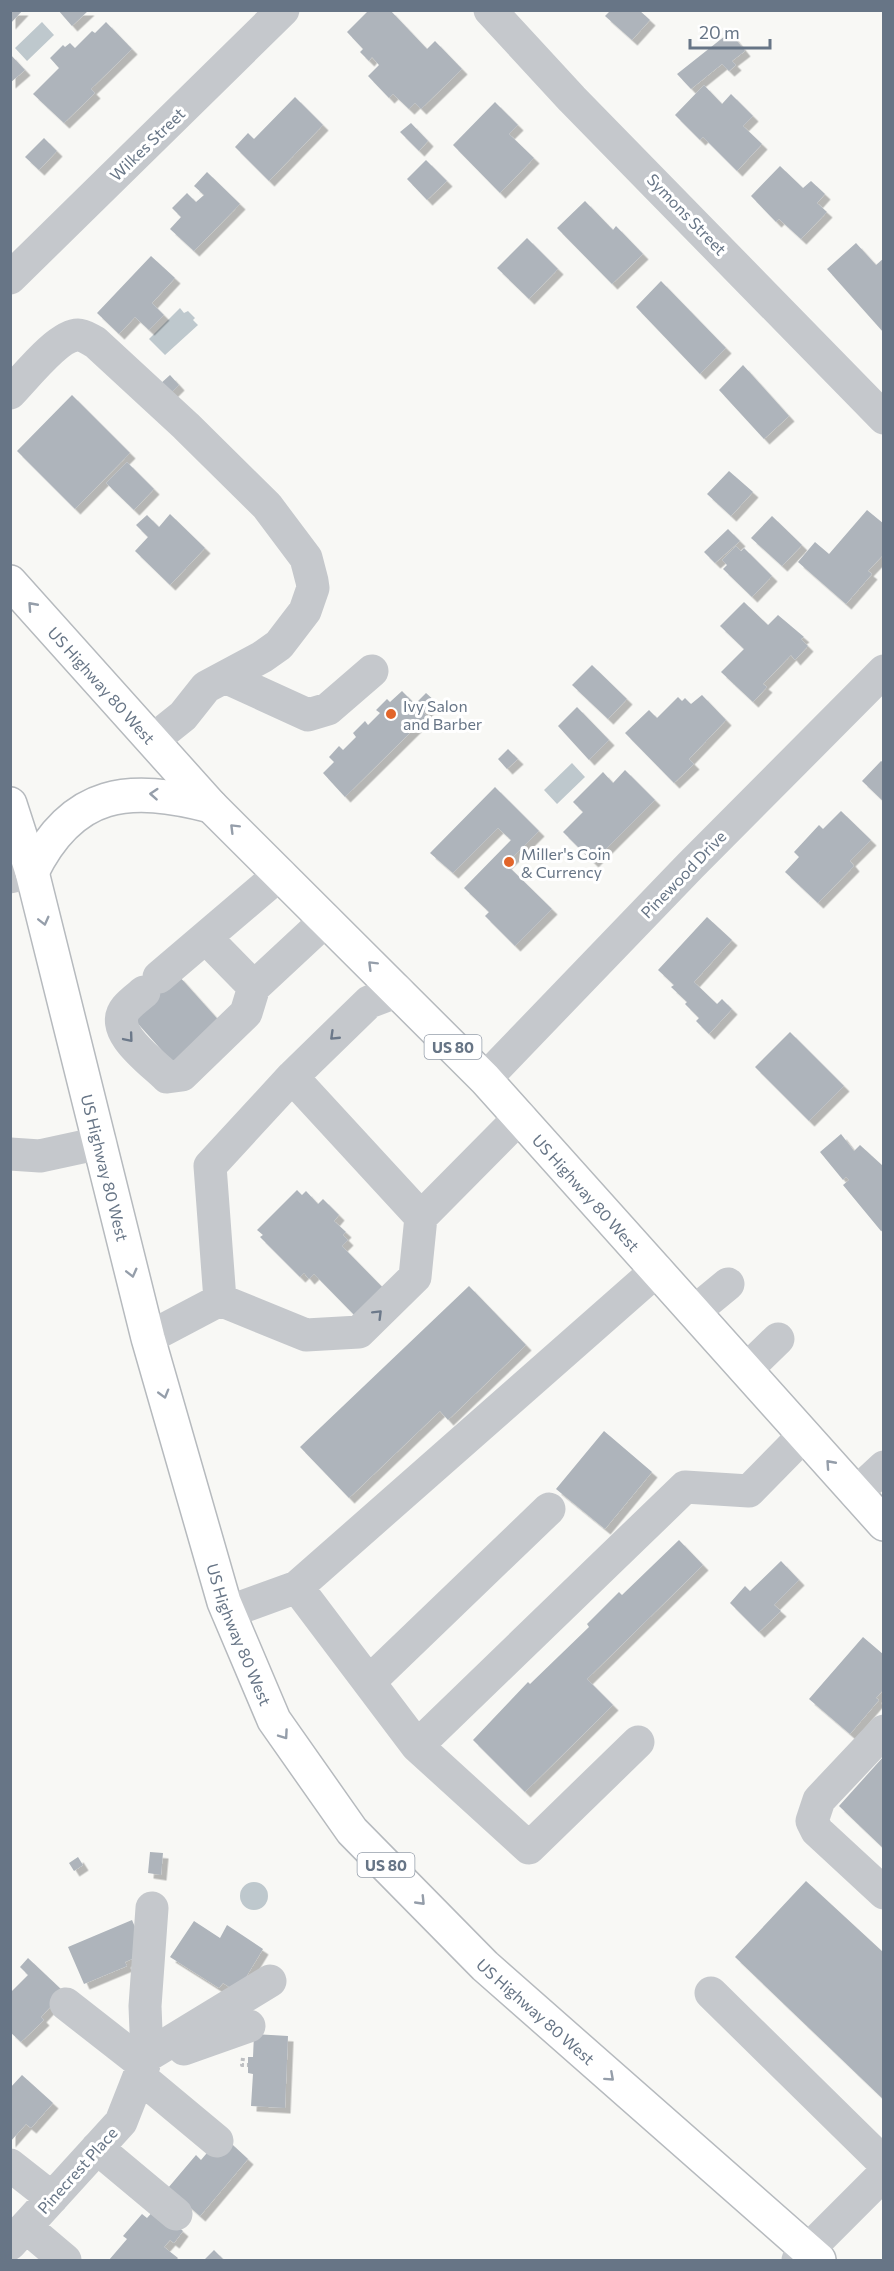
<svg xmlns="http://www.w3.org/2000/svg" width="894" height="2271" viewBox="0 0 894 2271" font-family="Commissioner,sans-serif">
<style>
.water{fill:#bec8cd}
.building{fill:#aeb4bb;filter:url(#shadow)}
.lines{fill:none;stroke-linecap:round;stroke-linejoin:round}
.major-casing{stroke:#b6babe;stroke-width:36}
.path{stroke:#bdbfc2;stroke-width:4;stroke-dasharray:3 3;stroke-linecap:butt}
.minor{stroke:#c5c8cc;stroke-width:33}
.major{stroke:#fff;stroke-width:33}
.oneway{stroke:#959eaa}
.oneway2{stroke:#6c798a}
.poi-dot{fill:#e2652a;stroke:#fff;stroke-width:2}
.labels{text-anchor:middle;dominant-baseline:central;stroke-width:6;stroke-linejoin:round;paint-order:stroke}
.shield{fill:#fff;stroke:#959eaa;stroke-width:1.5}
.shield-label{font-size:15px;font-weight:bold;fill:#677586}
.street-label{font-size:16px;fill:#677586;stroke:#fff}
.poi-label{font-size:16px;fill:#677586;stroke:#fff;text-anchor:start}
</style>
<defs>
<filter id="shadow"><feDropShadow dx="5.5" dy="5.5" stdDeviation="0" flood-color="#0004"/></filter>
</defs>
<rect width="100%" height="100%" fill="#f8f8f5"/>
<path class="water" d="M42 22 54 35 27 61 15 48Z
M180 308 184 313 188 311 195 318 193 320 198 325 165 355 149 339Z
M572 763 585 777 557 804 544 790Z
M240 1896a14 14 0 1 1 28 0a14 14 0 1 1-28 0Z"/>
<path class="building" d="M10 10H23L10 24Z
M58 10H89L72 26Z
M369 10H390L427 49 435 41 462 69 421 109 415 103 409 109 393 94 389 98 368 76 379 65 372 57 369 61 360 52 363 49 347 32Z
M607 10H639L650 20 632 40 605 16 609 12Z
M106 22 132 49 91 89 95 93 64 123 33 94 59 68 50 58 63 45 65 47 70 43 75 48 92 31 95 33Z
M730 32 745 51 732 61 736 65 729 71 722 64 691 89 677 74Z
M10 54 25 70 10 83Z
M704 85 722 104 731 94 753 116 743 126 762 144 737 171 703 137 700 140 675 115Z
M295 97 323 125 269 181 235 147 248 133 254 139Z
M495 102 518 125 509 134 534 158 500 193 453 145Z
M411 123 428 141 419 151 400 132Z
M44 138 57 151 39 170 25 157Z
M426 160 447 181 427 200 407 179Z
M780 166 803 188 811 181 825 194 817 203 827 212 801 239 779 219 776 222 751 196Z
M207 172 240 204 194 251 170 229 181 217 172 208 187 193 196 202 204 195 194 186Z
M585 201 613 230 616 226 643 254 612 284 557 228Z
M527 238 558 269 529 299 497 268Z
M856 243 876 265 884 258V333L827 269Z
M151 256 175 278 152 303 164 315 149 330 135 317 119 334 97 313Z
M661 281 726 348 700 374 636 307Z
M743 365 789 416 764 439 719 390Z
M170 375 179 385 169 395 159 385Z
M72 395 130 453 75 509 17 451Z
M127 462 154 489 134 510 106 483Z
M729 471 753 492 731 516 707 494Z
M867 510 884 524V554L868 571 872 574 846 604 798 562 815 542 829 554Z
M170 514 205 548 170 585 135 551 148 537 136 525 147 515 159 527Z
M772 516 802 545 782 566 751 538Z
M728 529 740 541 715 563 704 552Z
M736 546 741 551 744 548 772 576 752 597 723 569 727 565 722 560Z
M744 602 768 625 778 615 804 637 801 639 808 646 795 660 791 655 763 684 767 687 753 702 721 672 744 649 720 626Z
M592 665 627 699 608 719 572 685Z
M402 691 415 704 426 693 436 702 424 713 427 716 345 797 323 773 334 762 329 757 339 746 343 750 356 737 353 733 365 721 368 725 380 713 376 710 387 699 390 702Z
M702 695 726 720 689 759 694 764 674 783 625 733 649 710 657 718 678 697 682 701 685 698 691 704Z
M577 707 609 740 589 760 558 726Z
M508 749 518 759 507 769 498 759Z
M881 761 884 763V802L862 781Z
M625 770 655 800 593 862 563 832 583 812 573 802 603 772 613 783Z
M495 787 539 831 506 864 552 909 515 946 485 916 489 912 464 888 511 840 498 828 453 873 430 853Z
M841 811 871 840 850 861 854 866 818 903 785 872 799 857 794 852 819 825 823 829Z
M707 917 732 940 694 982 717 1004 722 999 732 1009 709 1034 696 1021 699 1018 685 1004 687 1002 671 987 674 985 658 970Z
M178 975 222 1024 175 1065 132 1017Z
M790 1032 844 1086 809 1121 755 1067Z
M841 1134 854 1151 860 1145 884 1167V1230L881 1231 843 1185 849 1180 846 1177 843 1180 820 1152Z
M297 1190 302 1195 306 1191 318 1204 323 1199 339 1215 334 1221 346 1232 343 1235 348 1240 342 1246 391 1296 362 1323 314 1274 309 1279 304 1273 300 1277 260 1237 263 1235 257 1230Z
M469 1286 526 1345 448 1420 440 1411 349 1498 300 1447Z
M604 1431 652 1472 605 1529 556 1489Z
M679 1540 703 1565 587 1679 613 1705 525 1792 473 1740 528 1682 530 1684 589 1627 587 1624 619 1592 622 1595Z
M781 1561 799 1580 774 1605 781 1611 759 1632 730 1603 745 1586 750 1591Z
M863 1637 884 1655V1689L876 1698 879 1700 850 1734 809 1699Z
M884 1756V1849L839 1806Z
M150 1852 163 1853 161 1875 148 1873Z
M78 1857 83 1865 74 1871 69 1863Z
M806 1881 884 1953V2100L735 1957Z
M132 1920 146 1953 125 1962 127 1966 84 1984 68 1947Z
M194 1921 220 1938 227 1925 263 1949 237 1992 223 1983 219 1988 170 1957Z
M28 1958 64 1992 41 2017 44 2020 21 2042 10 2032V1993L28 1975 20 1967Z
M254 2034 288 2036 285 2108 251 2106 253 2074 248 2073V2057H253Z
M22 2075 53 2103 31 2128 26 2124 10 2142V2088Z
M222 2135 248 2159 200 2216 168 2188 196 2155 201 2160Z
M156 2208 183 2231 174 2243 170 2240 164 2247 178 2258 176 2260H109L127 2239 123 2236 142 2214 147 2218Z
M214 2250 224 2260H204Z"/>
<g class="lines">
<defs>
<g id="major">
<path id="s1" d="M10 582 211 806 485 1079 884 1524"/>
<path id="s2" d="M10 804 32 872 148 1338 224 1602 274 1720 352 1831 485 1966 819 2260"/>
<path d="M32 872C73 789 129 785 211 806"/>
</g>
</defs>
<use href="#major" class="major-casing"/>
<path class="path" d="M243 2058 242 2065H248"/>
<path class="minor" d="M490 10 572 99 884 418
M10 278 283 10
M10 393C24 379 58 335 78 335 84 335 89 339 95 342L186 426 267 506 306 558 312 581 313 588 305 611 279 645 262 657 206 687 183 716 153 740
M225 677 308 715 328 709 372 671
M10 877 32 872
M206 938 254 987
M159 977 280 874
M398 991 369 1002 292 1077 210 1166 220 1300 306 1335 359 1332 415 1277 421 1217 520 1117
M144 992C138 997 131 1002 126 1008 107 1031 152 1062 167 1077L182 1075 246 1013 254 987 326 920
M292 1077 421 1217
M485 1079 690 866 884 671
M10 1154 40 1156 100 1143
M694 1312 728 1284
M148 1338 220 1300
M746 1370 778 1339
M856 1493 884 1467
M228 1612 297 1587
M369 1682 549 1509
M884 1731 819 1800 812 1821 817 1831 884 1893
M638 1742 529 1848 417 1746 685 1487 749 1491 804 1435
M417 1746 297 1587 657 1270
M711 1993 884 2163
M66 2004 144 2065
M184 2049 249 2026
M147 2056 270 1981
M139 2076 217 2141
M97 2148 176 2214
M10 2165 52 2198
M26 2227 65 2260
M10 2244 121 2122 147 2056 145 2006 152 1908
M798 2260 884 2174"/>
<use href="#major" class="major"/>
</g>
<defs><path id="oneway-chevron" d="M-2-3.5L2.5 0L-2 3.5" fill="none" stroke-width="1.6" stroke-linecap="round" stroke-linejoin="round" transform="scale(1.5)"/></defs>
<g class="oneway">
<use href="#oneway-chevron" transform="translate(32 606) rotate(-132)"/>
<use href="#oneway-chevron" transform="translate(154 794) rotate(-176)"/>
<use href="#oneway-chevron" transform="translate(234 828) rotate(-135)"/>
<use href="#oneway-chevron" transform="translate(44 921) rotate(76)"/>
<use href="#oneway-chevron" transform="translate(372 965) rotate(-135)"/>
<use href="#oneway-chevron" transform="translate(132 1273) rotate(76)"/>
<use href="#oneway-chevron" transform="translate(164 1394) rotate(74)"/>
<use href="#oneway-chevron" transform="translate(830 1464) rotate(-132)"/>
<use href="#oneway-chevron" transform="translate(284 1735) rotate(55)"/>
<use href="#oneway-chevron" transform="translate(421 1901) rotate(46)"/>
<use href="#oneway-chevron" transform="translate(610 2077) rotate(42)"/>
</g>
<g class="oneway2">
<use href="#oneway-chevron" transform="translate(334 1036) rotate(136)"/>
<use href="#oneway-chevron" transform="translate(129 1038) rotate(50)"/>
<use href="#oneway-chevron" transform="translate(378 1314) rotate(-45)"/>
</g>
<g class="poi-dot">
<circle cx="391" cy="714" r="6"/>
<circle cx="509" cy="862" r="6"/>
</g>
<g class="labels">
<g class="shield">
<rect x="424.5" y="1035" width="57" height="24" rx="4.5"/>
<rect x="357.5" y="1853" width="57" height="24" rx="4.5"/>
</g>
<g class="shield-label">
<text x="453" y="1047">US 80</text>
<text x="386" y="1865">US 80</text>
</g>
<g class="street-label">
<text transform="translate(147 144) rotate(-44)">Wilkes Street</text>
<text transform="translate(687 214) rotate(46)">Symons Street</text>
<text stroke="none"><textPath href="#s1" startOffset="138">US Highway 80 West</textPath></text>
<text transform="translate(683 874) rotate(-46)">Pinewood Drive</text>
<text stroke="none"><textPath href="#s2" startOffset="376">US Highway 80 West</textPath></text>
<text stroke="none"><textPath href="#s1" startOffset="840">US Highway 80 West</textPath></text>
<text stroke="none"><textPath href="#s2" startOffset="862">US Highway 80 West</textPath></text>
<text stroke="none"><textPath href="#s2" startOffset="1348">US Highway 80 West</textPath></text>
<text transform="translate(77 2170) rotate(-48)">Pinecrest Place</text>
</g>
<g class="poi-label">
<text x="403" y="705">Ivy Salon<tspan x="403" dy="18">and Barber</tspan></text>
<text x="521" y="853">Miller's Coin<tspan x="521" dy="18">&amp; Currency</tspan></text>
</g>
</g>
<rect width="894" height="2271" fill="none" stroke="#677586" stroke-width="24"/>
<path d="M690 39v9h80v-9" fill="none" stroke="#677586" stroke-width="3"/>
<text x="699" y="39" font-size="18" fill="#677586" stroke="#ffffff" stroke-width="4.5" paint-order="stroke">20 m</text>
</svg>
